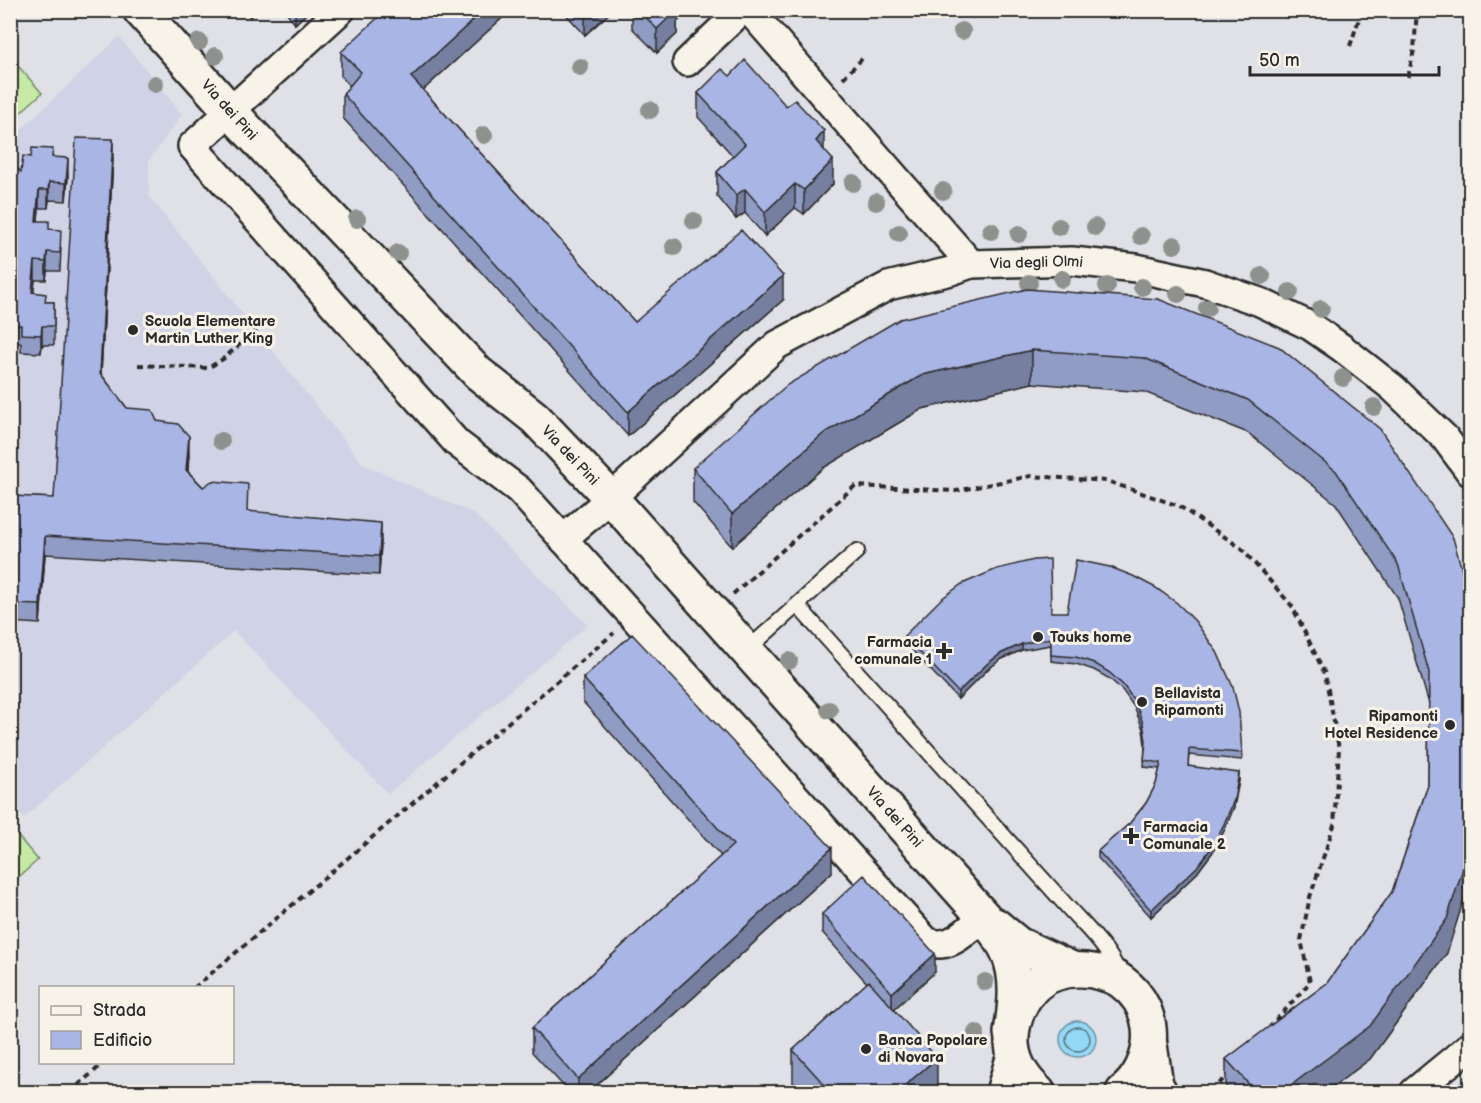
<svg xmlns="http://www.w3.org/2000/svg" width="1481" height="1103" viewBox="0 0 1481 1103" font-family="'Balsamiq Sans',sans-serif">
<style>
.built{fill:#d0d3e6}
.green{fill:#c5eaa4;stroke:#788a68;stroke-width:1.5}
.water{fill:#93d9f5;stroke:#6993a4;stroke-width:1.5}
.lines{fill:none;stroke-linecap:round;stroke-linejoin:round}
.shore{stroke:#55717c;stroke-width:1.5}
.lane-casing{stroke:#2b2b2b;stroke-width:18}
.street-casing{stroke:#2b2b2b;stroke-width:32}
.secondary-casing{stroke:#2b2b2b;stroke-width:38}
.path{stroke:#2b2b2b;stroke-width:4;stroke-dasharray:6 4.5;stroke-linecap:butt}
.lane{stroke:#f7f3e8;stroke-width:14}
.street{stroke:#f7f3e8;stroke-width:27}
.secondary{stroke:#f7f3e8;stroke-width:33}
.tree{fill:#8e918d}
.wall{fill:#919cc5;stroke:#2b2b2b;stroke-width:1.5}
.shaded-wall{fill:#767fa0;stroke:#2b2b2b;stroke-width:1.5}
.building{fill:#a9b5e5;stroke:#2b2b2b;stroke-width:1.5}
.poi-dot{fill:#2b2b2b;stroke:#f7f3e8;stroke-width:2}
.labels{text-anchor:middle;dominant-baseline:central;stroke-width:6;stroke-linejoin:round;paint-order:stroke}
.street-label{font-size:15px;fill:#2b2b2b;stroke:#f7f3e8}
.poi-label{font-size:15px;font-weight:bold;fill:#2b2b2b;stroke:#f7f3e8;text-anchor:start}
</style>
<rect width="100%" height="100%" fill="#e0e0e7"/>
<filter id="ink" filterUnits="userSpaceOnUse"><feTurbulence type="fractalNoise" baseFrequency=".0167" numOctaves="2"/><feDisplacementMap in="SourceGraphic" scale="12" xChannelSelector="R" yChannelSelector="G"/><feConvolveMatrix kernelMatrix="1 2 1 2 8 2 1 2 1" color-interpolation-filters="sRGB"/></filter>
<g filter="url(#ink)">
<path class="built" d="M119 37 182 114 149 161V196L363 464 474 514 588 625 388 794 234 631 24 818 11 804V139Z"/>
<path class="green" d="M11 58 42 93 11 121Z
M11 828 38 860 11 884H10Z"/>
<path class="water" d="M1060 1039a18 18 0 1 1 36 0a18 18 0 1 1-36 0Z"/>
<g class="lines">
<path class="shore" d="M1066 1039a12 12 0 1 1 24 0a12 12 0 1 1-24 0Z"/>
<defs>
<path id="lane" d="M797 605 1065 904C1084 926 1109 947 1119 974
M747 650 857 551"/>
<g id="street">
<path d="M341 10 192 146 457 443 519 490 926 941C950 952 965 931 984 917"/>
<path d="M749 10 971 264"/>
<path d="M687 62 742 10"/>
<path id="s1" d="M563 539 611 498 777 345 888 286 951 271 971 264 1072 261 1136 268 1205 283 1260 302 1310 326 1342 348 1393 388 1445 438 1470 472"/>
<path d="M1000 1092 1012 1051"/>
<path d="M1414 1092 1470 1046"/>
</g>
<g id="secondary">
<path id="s2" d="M140 10 243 125 478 373 535 418 611 498 984 917C992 928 1003 940 1008 953 1019 978 1015 1007 1011 1033"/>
<path d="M995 925 1018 944 1072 969"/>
<path d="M1150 1045 1156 1085 1160 1092"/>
<path d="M1038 1092C1018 1074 1007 1050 1014 1023 1024 984 1053 965 1093 971 1103 973 1113 975 1122 982 1160 1010 1157 1064 1123 1092"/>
</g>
</defs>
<use href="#lane" class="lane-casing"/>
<use href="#street" class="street-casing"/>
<use href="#secondary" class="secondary-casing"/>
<path class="path" d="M1350 46 1362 10
M1408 77 1414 50 1417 10
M843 78 864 57
M138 365 208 368 223 359 264 323
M733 594 855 486 956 491 1031 476 1107 481 1179 506 1241 548 1292 606 1325 674 1339 749 1334 825 1310 897 1301 940 1310 982 1270 1027
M194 988 614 633
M70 1092 105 1062
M1212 1092 1229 1073"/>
<use href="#lane" class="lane"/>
<use href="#street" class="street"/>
<use href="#secondary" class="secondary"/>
</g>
<g class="tree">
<circle cx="962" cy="31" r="9"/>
<circle cx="199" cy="42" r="9"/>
<circle cx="215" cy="56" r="9"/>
<circle cx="580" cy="67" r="9"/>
<circle cx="155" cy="84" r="9"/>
<circle cx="650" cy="110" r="9"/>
<circle cx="484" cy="135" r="9"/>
<circle cx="853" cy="183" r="9"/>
<circle cx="943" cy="191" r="9"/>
<circle cx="876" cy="202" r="9"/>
<circle cx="357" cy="219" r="9"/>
<circle cx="694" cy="221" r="9"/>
<circle cx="1059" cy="227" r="9"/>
<circle cx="1095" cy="227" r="9"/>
<circle cx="991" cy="231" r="9"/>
<circle cx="899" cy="233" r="9"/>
<circle cx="1019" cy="234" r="9"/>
<circle cx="1141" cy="236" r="9"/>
<circle cx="1174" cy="245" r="9"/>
<circle cx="674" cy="247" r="9"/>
<circle cx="398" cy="253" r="9"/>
<circle cx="1262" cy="276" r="9"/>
<circle cx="1062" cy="279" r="9"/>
<circle cx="1029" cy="283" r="9"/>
<circle cx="1107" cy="286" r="9"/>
<circle cx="1142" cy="287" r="9"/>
<circle cx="1290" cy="292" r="9"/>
<circle cx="1178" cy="294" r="9"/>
<circle cx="1207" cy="308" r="9"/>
<circle cx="1321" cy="309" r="9"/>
<circle cx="1343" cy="378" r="9"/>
<circle cx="1374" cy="407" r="9"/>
<circle cx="221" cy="441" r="9"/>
<circle cx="789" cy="661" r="9"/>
<circle cx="829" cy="710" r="9"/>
<circle cx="985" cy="982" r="9"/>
<circle cx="976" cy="1033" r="9"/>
</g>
<path class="wall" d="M244 10H257L250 17Z
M285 10H310L295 24Z
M511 10 423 90 635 322 783 300 628 436 343 118V94L350 86 341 76V52Z
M562 10H613L585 35Z
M628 10H690L677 22V34L657 53 632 28V15Z
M730 76 786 106 824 150 833 184 804 214 795 208 765 236 745 213 736 219 717 196V172L733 156 698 117V93Z
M31 157H53L68 177 66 201 49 200 48 208H39L38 221 49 229 61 248 60 271H47L46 280H35L33 292 46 302H54V345H42L41 353 21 352V343H14V325L10 327V162L21 172Z
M113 158 101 374 127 408 157 421 189 454 188 471 203 487 248 511 381 542 379 575 45 554 40 624 10 622V496L54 498Z
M1158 299 1453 538 1447 953 1370 1059 1326 1092H1226V1059L1327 983 1392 892 1428 785 1429 704 1398 598 1336 504 1248 433 1144 392 1032 383 922 409 823 468 732 547 693 502V468Z
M1051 612 1242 753V760L1189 755 1188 766 1239 780 1234 807 1224 831 1212 853 1197 873 1151 917 1098 858V851L1130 823 1146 803 1156 784 1160 769 1144 767 1145 745 1143 729 1134 707 1123 691 1110 679 1094 670 1076 664 1051 661V645L1022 650 1002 659 988 669 958 699 904 642V636Z
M583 678 832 872 589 1092H569L532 1052V1028L721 856 583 702Z
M822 914 935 972 894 1009 937 1091 936 1092H801L793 1083V1050L867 983 822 932Z"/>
<path class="shaded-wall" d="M250 10H257L250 17Z
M295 10H310L295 24Z
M484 10H511L411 101V77Z
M586 10H613L585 35V11Z
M670 10H690L677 22V34L657 53V29Z
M824 131V155L816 141Z
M113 139V158L100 391V373Z
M68 158V177L66 201V183Z
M833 160V184L804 214V190Z
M49 182V200L48 208V190Z
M795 184V208L765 236V212Z
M745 189V213L736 219V195Z
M39 190V208L36 239V221Z
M47 252V271L46 280V262Z
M35 261V280L32 311V292Z
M783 276V300L628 436V412Z
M16 305V323L10 327V309Z
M42 326V345L41 353V335Z
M1032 350V383L922 409 823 468 732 547V514L823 434 922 375Z
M189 436V454L186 488V470Z
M381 523V542L379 575V556Z
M45 536V554L40 624V605Z
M1022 644V650L1002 659 988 669 958 699V692L988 663 1002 653Z
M1239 773V780L1234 807 1224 831 1212 853 1197 873 1151 917V910Z
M1470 846V880L1447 953 1370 1059 1326 1092H1282Z
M832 848V872L589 1092H578V1079Z
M935 954V972L892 1011V993Z
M937 1058V1091L936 1092H897Z"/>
<path class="building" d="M386 10H484L411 77 635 322 741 230 783 276 628 412 343 94 361 72 341 52Z
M639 10H677L657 29Z
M745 60 786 106 795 100 824 131 816 141 833 160 804 190 795 184 765 212 745 189 736 195 717 172 745 144 698 93 722 69 730 76Z
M76 138 113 139 100 373 127 408 152 410 157 421 178 424 189 436 186 470 203 487 212 481 248 484 247 511 381 523 379 556 45 536 40 605 10 604V496L54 498Z
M32 148 53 149 52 157 68 158 66 183 49 182 48 190H39L36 221H49V229L61 230 60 253 47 252 46 262 35 261 32 292 46 294 45 302H54V326H42L41 335 21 334V325H14L16 305 10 309V162L21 172 23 156 31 157Z
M1027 289 1158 299 1279 347 1380 429 1453 538 1470 598V846L1447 919 1370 1026 1282 1092H1256L1226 1059 1327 983 1392 892 1428 785 1429 672 1398 564 1336 471 1248 400 1144 358 1032 350 922 375 823 434 732 514 693 468 787 385 900 319Z
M1050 559 1051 612H1067L1076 560 1110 567 1133 576 1156 588 1177 603 1195 621 1217 652 1233 687 1239 712 1242 753 1189 749 1188 766 1239 773 1234 800 1224 824 1212 847 1197 867 1151 910 1098 851 1130 823 1146 803 1156 784 1161 763 1144 760 1146 741 1143 723 1134 700 1123 685 1110 673 1094 663 1076 657 1051 655V638L1022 644 1002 653 988 663 958 692 904 636 941 599 962 584 997 569 1034 560Z
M632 634 832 848 578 1079 532 1028 733 845 583 678Z
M864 875 935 954 892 993 822 914Z
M869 981 937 1058 897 1092H831L793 1050Z
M1470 1076V1092H1452Z"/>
</g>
<g class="poi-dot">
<circle cx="133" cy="330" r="6"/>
<circle cx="1038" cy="637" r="6"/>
<path d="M941 642h6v6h6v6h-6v6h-6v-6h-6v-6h6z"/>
<circle cx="1142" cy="702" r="6"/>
<circle cx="1450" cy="725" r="6"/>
<path d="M1128 827h6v6h6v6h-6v6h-6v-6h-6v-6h6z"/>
<circle cx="866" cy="1049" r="6"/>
</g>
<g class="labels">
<g class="street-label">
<text stroke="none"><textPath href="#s2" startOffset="134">Via dei Pini</textPath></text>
<text stroke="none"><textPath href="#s1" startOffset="566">Via degli Olmi</textPath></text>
<text stroke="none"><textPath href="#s2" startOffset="620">Via dei Pini</textPath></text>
<text stroke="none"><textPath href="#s2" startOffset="1106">Via dei Pini</textPath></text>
</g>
<g class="poi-label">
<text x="145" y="321">Scuola Elementare<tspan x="145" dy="17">Martin Luther King</tspan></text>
<text x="1050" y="637">Touks home</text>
<text x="932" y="642" text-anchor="end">Farmacia<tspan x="932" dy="17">comunale 1</tspan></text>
<text x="1154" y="693">Bellavista<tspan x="1154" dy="17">Ripamonti</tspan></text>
<text x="1438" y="716" text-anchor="end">Ripamonti<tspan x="1438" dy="17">Hotel Residence</tspan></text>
<text x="1143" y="827">Farmacia<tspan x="1143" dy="17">Comunale 2</tspan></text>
<text x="878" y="1040">Banca Popolare<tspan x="878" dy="17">di Novara</tspan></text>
</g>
</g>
<rect width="1481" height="1103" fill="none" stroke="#f7f3e8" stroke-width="36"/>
<rect x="18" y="18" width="1445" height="1067" fill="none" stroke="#2b2b2b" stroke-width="2" filter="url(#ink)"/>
<rect x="39" y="986" width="195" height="78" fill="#f7f3e8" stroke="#a5a39c" stroke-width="1.5"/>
<rect x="51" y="1006" width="30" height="9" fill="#f7f3e8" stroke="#a5a39c" stroke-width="1.5"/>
<text x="93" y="1016" font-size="18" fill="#2b2b2b">Strada</text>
<rect x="51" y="1031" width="30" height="18" fill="#a9b5e5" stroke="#a5a39c" stroke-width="1.5"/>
<text x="93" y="1046" font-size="18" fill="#2b2b2b">Edificio</text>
<path d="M1250 66v9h189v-9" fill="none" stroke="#2b2b2b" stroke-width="3"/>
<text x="1259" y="66" font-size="18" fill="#2b2b2b" stroke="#f7f3e8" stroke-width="4.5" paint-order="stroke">50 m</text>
</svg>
